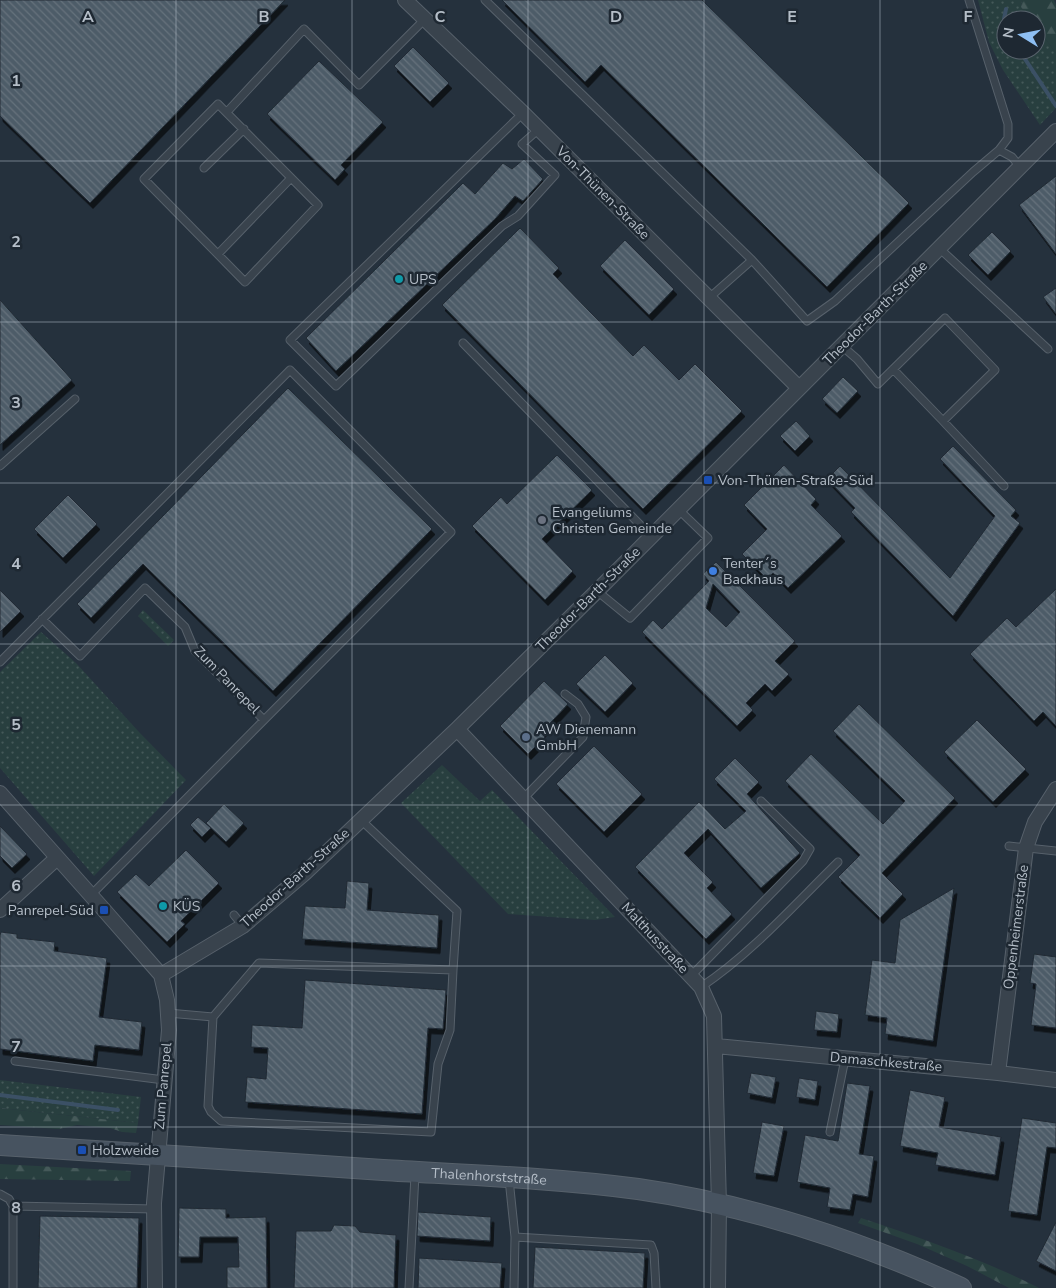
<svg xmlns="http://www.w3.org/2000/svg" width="1056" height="1288" viewBox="0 0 1056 1288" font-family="'Nunito Sans',sans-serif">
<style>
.grass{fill:url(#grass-dots)}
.forest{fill:url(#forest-firs)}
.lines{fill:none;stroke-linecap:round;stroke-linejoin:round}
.stream{stroke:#3b5065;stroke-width:4}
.building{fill:url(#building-back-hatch);stroke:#202a34;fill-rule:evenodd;filter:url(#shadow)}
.service-casing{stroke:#57616b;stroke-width:9}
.minor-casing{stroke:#57616b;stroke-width:16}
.secondary-casing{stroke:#57616b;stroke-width:22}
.service{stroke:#39434d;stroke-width:7}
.minor{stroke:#39434d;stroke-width:14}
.secondary{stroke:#475360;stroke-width:20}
.grid{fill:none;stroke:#b5bec8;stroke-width:1;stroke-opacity:0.55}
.culture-dot{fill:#0f9aa8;stroke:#1e2832;stroke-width:2}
.transit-dot{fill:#1a4fb4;stroke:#1e2832;stroke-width:2}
.worship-dot{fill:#6b7280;stroke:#1e2832;stroke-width:2}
.shop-dot{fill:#3f7fe0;stroke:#1e2832;stroke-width:2}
.service-dot{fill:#5c6f8a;stroke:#1e2832;stroke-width:2}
.labels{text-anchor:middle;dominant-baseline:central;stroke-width:5;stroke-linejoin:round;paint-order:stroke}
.street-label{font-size:14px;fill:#b5bec8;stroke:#1e2832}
.poi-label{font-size:14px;fill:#b5bec8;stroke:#1e2832;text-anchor:start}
.grid-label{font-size:16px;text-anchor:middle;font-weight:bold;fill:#b5bec8;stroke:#1e2832;stroke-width:5;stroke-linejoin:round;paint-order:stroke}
</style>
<defs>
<pattern id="grass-dots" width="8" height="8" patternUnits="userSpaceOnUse" patternTransform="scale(1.25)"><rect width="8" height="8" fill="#283f3f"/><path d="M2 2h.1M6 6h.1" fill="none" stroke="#455959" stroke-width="1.8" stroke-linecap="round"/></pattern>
<pattern id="forest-firs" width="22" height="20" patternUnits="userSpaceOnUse" patternTransform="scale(1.25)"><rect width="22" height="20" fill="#283f3f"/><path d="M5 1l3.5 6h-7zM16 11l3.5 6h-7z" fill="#455959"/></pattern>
<pattern id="building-back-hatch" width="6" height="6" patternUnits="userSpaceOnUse" patternTransform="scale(1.25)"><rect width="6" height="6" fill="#4e5c68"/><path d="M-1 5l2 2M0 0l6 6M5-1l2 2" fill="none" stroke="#65727c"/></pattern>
<filter id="shadow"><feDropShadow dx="3" dy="5.5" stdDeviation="0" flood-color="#0009"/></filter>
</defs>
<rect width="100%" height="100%" fill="#25313d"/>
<path class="grass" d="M978 0H1022L1021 7 1031 20H1006V50H1036V26L1056 53V108L1040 125 1003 70 989 42Z
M143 610 174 640 168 646 138 616Z
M41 632 76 663 139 732 186 780 94 876 0 768V672Z
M442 765 480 801 492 790 615 917 595 920 508 914 401 803Z
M0 1080 141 1097 138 1123 0 1108Z"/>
<path class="forest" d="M1022 0H1054L1056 5V53L1036 26V20H1031L1021 7Z
M0 1108 138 1123 136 1133 122 1132 110 1128 77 1125 59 1129 0 1125Z
M0 1164 131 1171 130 1181 0 1179Z
M861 1218C921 1238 982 1259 1039 1288H1009L967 1266 917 1244 858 1223Z"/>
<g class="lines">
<path class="stream" d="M1006 9 1004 19 1006 25
M1019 50 1056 106
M0 1095 118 1110"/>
</g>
<path class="building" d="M0 0H285L90 203 0 116Z
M502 0H702L909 203 827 287 601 65 585 82Z
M413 47 449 83 430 102 394 66Z
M319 61 383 122 341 165 345 169 335 180 267 114Z
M524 159 543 179 523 201 515 196 495 219 336 371 306 338 463 183 475 194 503 163 512 169Z
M1056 176V254L1019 205Z
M520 228 559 268 553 274 633 356 644 345 679 380 695 364 742 411 643 509 442 305Z
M992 232 1011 251 988 275 968 255Z
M625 240 674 289 649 315 600 266Z
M1056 288V314L1043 297Z
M0 300 72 380 0 445Z
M843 377 858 391 837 413 822 399Z
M288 388 432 529 273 691 143 564 91 618 77 604Z
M796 421 810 436 795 451 780 436Z
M953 446 1016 510 1011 516 1020 523 953 616 851 512 855 508 827 479 840 466 950 578 995 516 940 459Z
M557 455 592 490 542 539 573 571 545 600 472 526 501 497 507 504Z
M784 465 816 499 811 505 842 536 788 588 773 573 767 579 742 554 767 529 744 505Z
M68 495 97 524 63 558 34 529Z
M716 562 795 641 775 661 789 674 772 691 765 684 746 703 753 710 737 726 642 632 653 620 662 629 709 581 703 574ZM713 584 740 612 726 627 706 608Z
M1056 589V726L1043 712 1034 721 970 654 1007 618 1016 627Z
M0 590 21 611 0 632Z
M605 655 633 683 605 712 576 684Z
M544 681 568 704 541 733 545 737 528 754 500 726Z
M859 704 955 798 882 873 903 894 880 918 838 877 860 855 785 781 811 754 883 824 905 801 833 731Z
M977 720 1026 769 993 802 944 752Z
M594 746 642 794 604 832 556 784Z
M735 758 759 782 747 794 800 853 761 888 708 829 684 853 713 882 707 888 732 914 706 939 635 867 699 802 725 829 746 811 714 779Z
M224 804 244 823 226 842 206 823Z
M198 817 211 828 202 837 190 825Z
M0 826 27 854 12 868 0 856Z
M186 850 219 883 181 921 185 924 167 942 117 892 136 874 149 886Z
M347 881 369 883 367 910 439 915 437 948 302 939 305 906 345 908Z
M954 888 933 1041 885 1034 887 1018 865 1015 872 960 895 963 900 920Z
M1 932 17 934V938L55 942 54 951 107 958 99 1017 142 1022 139 1050 95 1045 93 1061 0 1049V935Z
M1034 954 1056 957V1028L1031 1025 1036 984 1030 983Z
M305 980 446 990 443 1029 428 1028 422 1114 245 1102 247 1077 266 1079 268 1048 251 1047 252 1025 302 1028Z
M816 1011 839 1014 837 1032 814 1030Z
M751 1073 776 1077 772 1098 747 1093Z
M799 1078 818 1081 815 1100 796 1097Z
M847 1083 870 1086 859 1154 874 1156 868 1197 853 1194 850 1210 827 1207 830 1188 797 1182 805 1135 838 1141Z
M910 1090 945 1097 939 1127 1001 1137 995 1175 935 1165 938 1153 900 1146Z
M1022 1118 1056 1123V1148L1047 1147 1037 1215 1008 1211Z
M762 1122 784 1126 774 1176 753 1173Z
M179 1208 226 1209V1218L266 1217 267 1288H227V1267H239L238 1237H200L199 1257H178Z
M418 1212 491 1217 490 1241 417 1236Z
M40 1216 139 1218 137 1288H38Z
M1056 1222V1271L1036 1261Z
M334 1225 355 1226 360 1232 396 1235 394 1288H294L296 1231H331Z
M535 1247 645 1253 643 1288H533Z
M419 1258 502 1263 500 1288H418Z"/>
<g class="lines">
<defs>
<path id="service" d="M485 0 752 260 709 298
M969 0 1008 124V138L999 150
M218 104 318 205 245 282 144 179Z
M227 112 304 29 359 85 425 19
M523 113 290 340 336 386 502 226 518 216 555 175 522 144 539 129
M204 168 244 129
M939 248 1048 349
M218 254 291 178
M752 260 807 321 835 301 973 172 999 150 1012 157 1020 167
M463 343 651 536
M842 346 857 359 878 384 945 318 995 370 943 421 893 369
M943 421 1004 486
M0 466 75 399
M597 591 630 618 708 538 678 509
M42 619 80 656 145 588 185 627 195 651 264 720 91 895
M0 662 290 370 451 532 264 720
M523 799 583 737 586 717 578 704 565 694
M361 820 457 911 453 970
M1009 846 1056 851
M234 915 243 926
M691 976 803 861 810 849 761 801
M701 987C752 953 794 905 838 862
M168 1013 213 1017 208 1106 211 1112 221 1121 431 1132 438 1064 450 1030 453 970 259 963 213 1017
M15 1061 164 1080
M830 1132 845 1059
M509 1179 515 1237 514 1288
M0 1194 9 1199 13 1206
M515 1237 651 1245 654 1253 656 1288
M13 1288V1206L154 1209
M409 1288 415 1175"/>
<path id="minor" d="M405 0 523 113 799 388
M457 729 701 987 714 1016 719 1205 718 1288
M0 793 104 910 161 975 167 1000 169 1030 154 1203 155 1288
M0 910 57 858
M161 975 243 926 305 873 457 729 597 591 1056 131
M716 1046 998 1073 1056 1080
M998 1073 1026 848 1035 822 1056 789"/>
<g id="secondary">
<path id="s1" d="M0 1145C128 1153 255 1161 383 1170 468 1175 554 1178 638 1189 749 1205 859 1241 961 1288"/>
</g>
</defs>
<use href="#service" class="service-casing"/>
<use href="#minor" class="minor-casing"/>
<use href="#secondary" class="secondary-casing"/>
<use href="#service" class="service"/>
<use href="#minor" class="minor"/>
<use href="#secondary" class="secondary"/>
</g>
<path class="grid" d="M176 0V1288M352 0V1288M528 0V1288M704 0V1288M880 0V1288M0 161H1056M0 322H1056M0 483H1056M0 644H1056M0 805H1056M0 966H1056M0 1127H1056"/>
<g class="culture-dot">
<circle cx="399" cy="279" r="5"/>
<circle cx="163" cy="906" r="5"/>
</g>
<g class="transit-dot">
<rect x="703" y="475" width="10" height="10" rx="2.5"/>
<rect x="99" y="905" width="10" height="10" rx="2.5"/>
<rect x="77" y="1145" width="10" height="10" rx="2.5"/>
</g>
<circle class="worship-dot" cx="542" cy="520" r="5"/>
<circle class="shop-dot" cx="713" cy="571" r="5"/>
<circle class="service-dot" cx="526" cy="737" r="5"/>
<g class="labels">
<g class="street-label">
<text transform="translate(603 193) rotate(45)">Von-Thünen-Straße</text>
<text transform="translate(875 313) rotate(-45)">Theodor-Barth-Straße</text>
<text transform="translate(588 599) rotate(-45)">Theodor-Barth-Straße</text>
<text transform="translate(227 680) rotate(46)">Zum Panrepel</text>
<text transform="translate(295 878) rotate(-42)">Theodor-Barth-Straße</text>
<text transform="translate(1016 927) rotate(-83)">Oppenheimerstraße</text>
<text transform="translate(655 938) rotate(47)">Malthusstraße</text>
<text transform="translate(886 1062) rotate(5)">Damaschkestraße</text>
<text transform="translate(163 1086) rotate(-85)">Zum Panrepel</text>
<text stroke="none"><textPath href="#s1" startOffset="490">Thalenhorststraße</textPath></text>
</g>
<g class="poi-label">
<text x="409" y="279">UPS</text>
<text x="718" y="480">Von-Thünen-Straße-Süd</text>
<text x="552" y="512">Evangeliums<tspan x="552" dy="16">Christen Gemeinde</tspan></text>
<text x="723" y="563">Tenter´s<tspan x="723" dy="16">Backhaus</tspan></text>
<text x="536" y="729">AW Dienemann<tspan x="536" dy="16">GmbH</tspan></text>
<text x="173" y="906">KÜS</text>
<text x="94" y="910" text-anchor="end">Panrepel-Süd</text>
<text x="92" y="1150">Holzweide</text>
</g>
</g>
<g class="grid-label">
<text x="88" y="22">A</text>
<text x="264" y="22">B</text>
<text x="440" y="22">C</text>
<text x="616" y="22">D</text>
<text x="792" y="22">E</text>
<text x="968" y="22">F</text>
<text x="16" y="86">1</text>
<text x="16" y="247">2</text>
<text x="16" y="408">3</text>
<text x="16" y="569">4</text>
<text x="16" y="730">5</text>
<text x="16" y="891">6</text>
<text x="16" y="1052">7</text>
<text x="16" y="1213">8</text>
</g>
<g transform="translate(1021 35) rotate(280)"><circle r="24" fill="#1e2832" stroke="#5a646e"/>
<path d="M0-4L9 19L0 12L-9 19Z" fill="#8ebff3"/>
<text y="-8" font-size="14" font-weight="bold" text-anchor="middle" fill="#b5bec8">N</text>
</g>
</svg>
